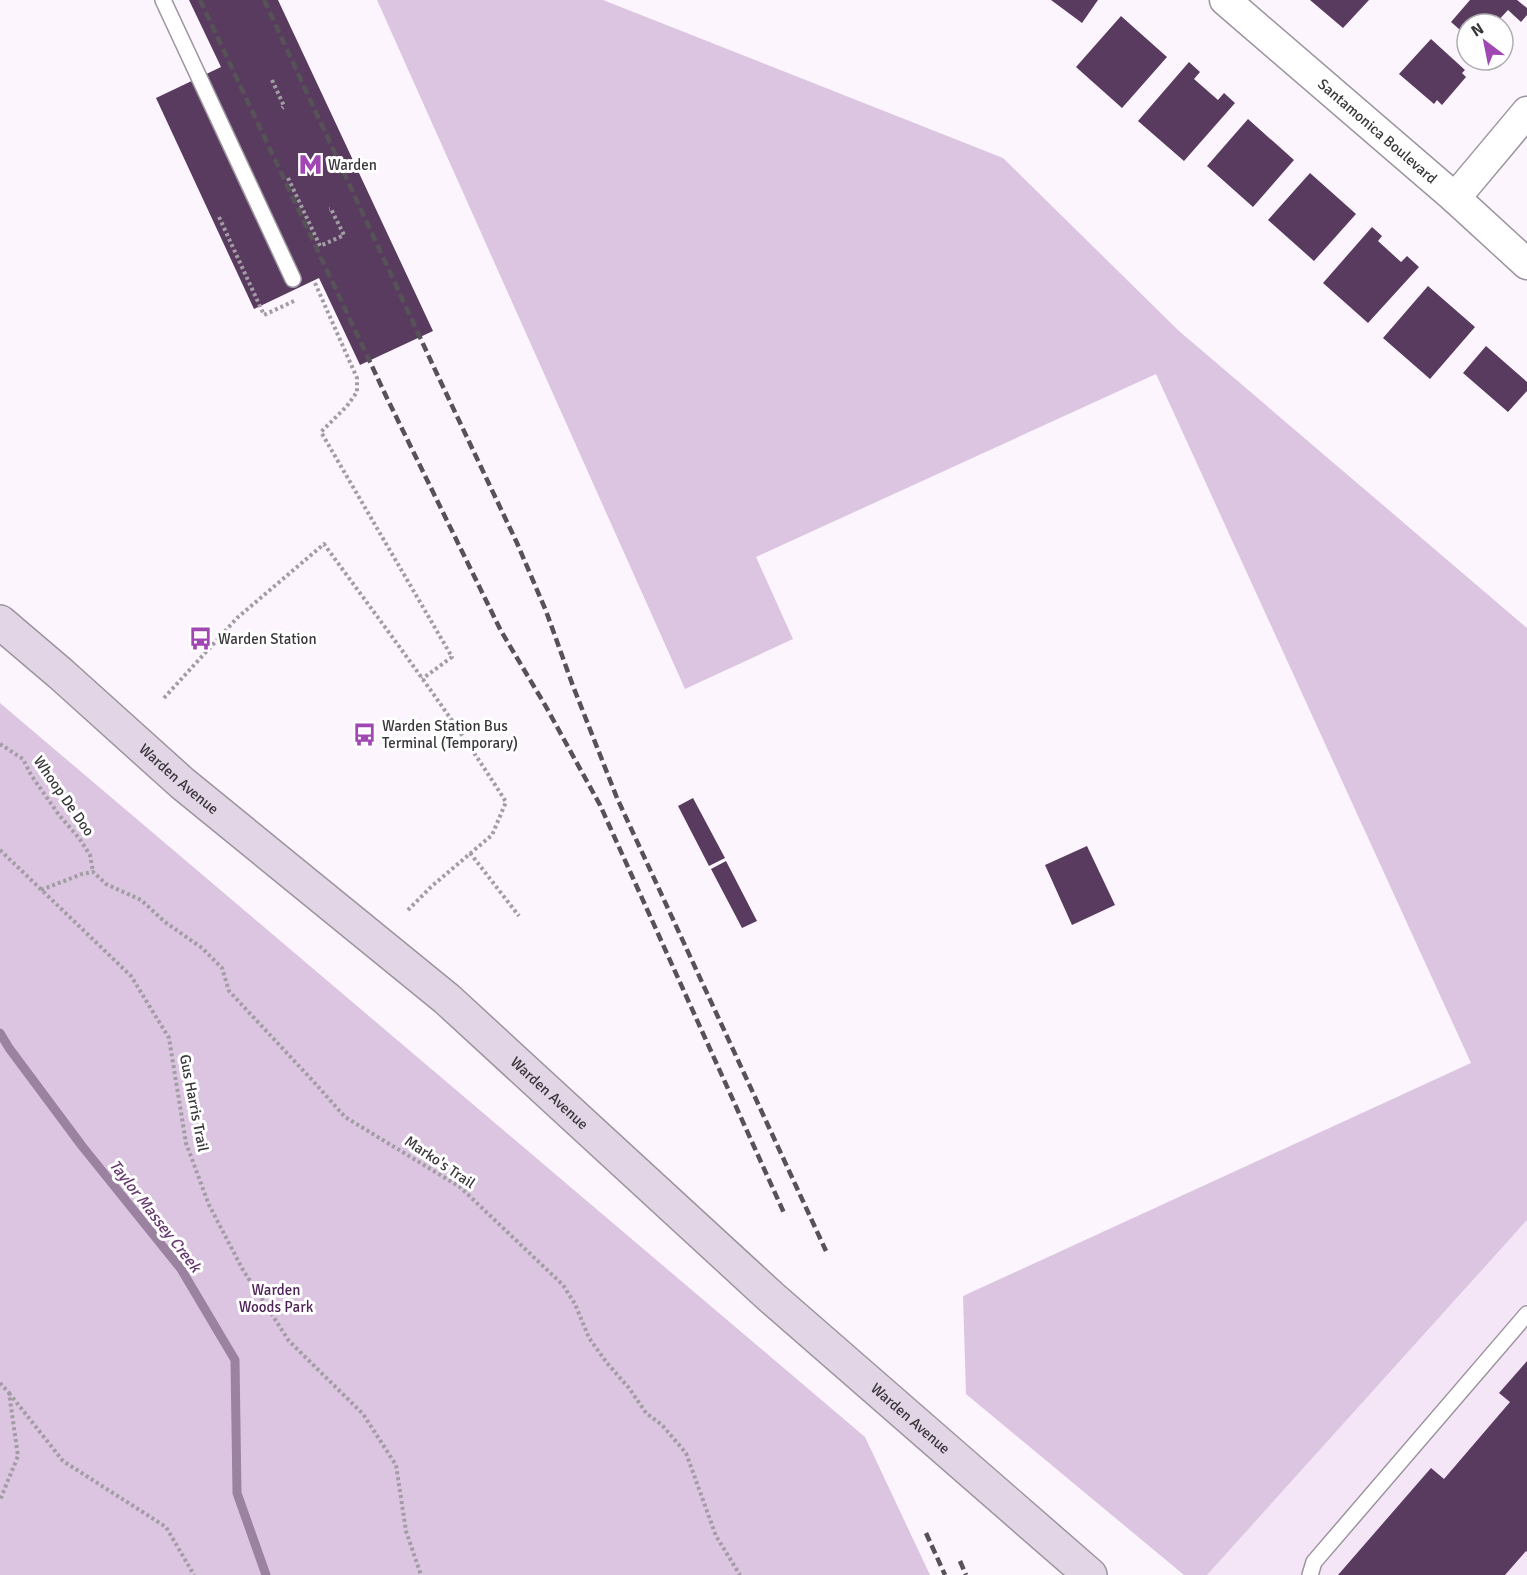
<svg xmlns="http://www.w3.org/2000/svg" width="1527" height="1575" viewBox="0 0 1527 1575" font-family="Signika,sans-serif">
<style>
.built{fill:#f4e5f7}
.green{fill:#dbc5e0}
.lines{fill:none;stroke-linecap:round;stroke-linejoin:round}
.stream{stroke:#9a82a0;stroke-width:9}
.building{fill:#593b5f}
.service-casing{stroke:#9c949e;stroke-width:18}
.minor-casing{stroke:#9c949e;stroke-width:33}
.secondary-casing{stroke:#9c949e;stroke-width:36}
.path{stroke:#a29da4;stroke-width:4;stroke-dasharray:3 3;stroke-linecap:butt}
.service{stroke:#fff;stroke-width:15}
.minor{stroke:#fff;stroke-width:30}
.secondary{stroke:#e2d5e6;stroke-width:33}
.rail{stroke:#565257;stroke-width:4.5;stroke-dasharray:9 4.5;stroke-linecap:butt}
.labels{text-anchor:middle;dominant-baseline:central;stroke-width:6;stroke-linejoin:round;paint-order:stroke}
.street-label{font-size:15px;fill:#3b383c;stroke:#fff}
.poi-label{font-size:15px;fill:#3b383c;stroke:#fff;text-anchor:start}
.park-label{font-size:15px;fill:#4e2357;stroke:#fff}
.water-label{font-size:16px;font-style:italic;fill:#663a70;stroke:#fff}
</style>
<rect width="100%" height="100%" fill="#fcf5fe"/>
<path class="built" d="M1527 1220V1575H1207Z"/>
<path class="green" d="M377 0H603L1003 158 1179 331 1527 628V1220L1207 1575H1184L966 1394 963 1296 1471 1063 1156 374 756 557 793 639 685 689Z
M0 703 865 1437 930 1575H0Z"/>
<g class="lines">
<path class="stream" d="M0 1033 9 1048 82 1146 181 1269 235 1360 237 1493 266 1575"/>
</g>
<path class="building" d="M189 0H278L433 331 360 365 319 278 254 309 156 98 221 67Z
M1051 0H1098L1082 23Z
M1310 0H1369L1343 28Z
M1470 0H1517L1527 8V15L1521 22 1508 10 1495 24H1467V36L1451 22Z
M1121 16 1167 57 1122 108 1076 67Z
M1431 39 1465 70 1462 73 1466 77 1442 105 1437 100 1434 104 1399 74Z
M1189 62 1200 72 1194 79 1218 100 1224 93 1235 103 1184 161 1138 121Z
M1248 119 1294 160 1253 207 1207 166Z
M1310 173 1356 214 1314 261 1268 220Z
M1372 227 1382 236 1378 241 1401 262 1407 256 1419 267 1368 323 1323 283Z
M1428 286 1475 327 1430 379 1383 338Z
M1486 346 1527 382V391L1508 412 1463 373Z
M693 798 725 858 709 866 678 806Z
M1087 846 1115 905 1072 925 1045 865Z
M726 861 757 921 742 928 711 869Z
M1527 1361V1552L1526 1551 1505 1575H1338L1431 1468 1444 1479 1510 1402 1499 1393Z"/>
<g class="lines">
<defs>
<path id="service" d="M163 0 293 279
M1310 1575 1314 1562 1527 1314"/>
<g id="minor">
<path id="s1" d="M1225 0 1455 198 1527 264"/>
<path d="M1455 198 1527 112"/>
</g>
<g id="secondary">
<path id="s2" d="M0 622 61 674 182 783 447 999 771 1297 1090 1575"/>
</g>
</defs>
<use href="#service" class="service-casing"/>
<use href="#minor" class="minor-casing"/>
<use href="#secondary" class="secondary-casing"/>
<path class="path" d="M272 80 284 106 282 108
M288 178 320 246 344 235 331 209H329
M219 217 264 315 294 301
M315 283 357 378V392L347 406 321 432 452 657 422 679
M164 698 237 618 324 544C386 629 450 713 506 802L492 835 432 886 407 911
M0 744 23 759 31 775 59 815 79 838 90 855 93 872
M0 850 131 976 169 1038 186 1143 209 1205 243 1270 289 1341 363 1414 396 1465 406 1531 421 1575
M470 853 519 916
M41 890 82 874 93 872 106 884 141 900 165 922 202 948 222 968 229 991 313 1081 345 1117 460 1187 563 1285 575 1304 589 1338 607 1363 629 1388 646 1413 662 1425 686 1453 716 1536 740 1575
M0 1383 9 1393 18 1456 0 1500
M9 1393 63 1461 166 1527 194 1575"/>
<use href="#service" class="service"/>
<use href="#minor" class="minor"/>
<use href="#secondary" class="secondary"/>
<path class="rail" d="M200 0 386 396 501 631 545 705 600 805 784 1213
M264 0 437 374 517 543 546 611 573 686 617 798 826 1251
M926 1533 945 1575
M960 1561 966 1575"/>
</g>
<defs>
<symbol id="metro-bare" viewBox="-9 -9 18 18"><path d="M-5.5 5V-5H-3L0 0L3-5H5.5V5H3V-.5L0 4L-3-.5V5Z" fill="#a047b3" stroke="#fff" stroke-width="2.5" paint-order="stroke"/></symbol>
<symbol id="bus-bare" viewBox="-9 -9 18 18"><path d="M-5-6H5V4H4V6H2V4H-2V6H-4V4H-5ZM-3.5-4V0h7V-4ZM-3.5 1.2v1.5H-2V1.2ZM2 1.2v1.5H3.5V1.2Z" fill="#a047b3" stroke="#fff" stroke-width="2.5" paint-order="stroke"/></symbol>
</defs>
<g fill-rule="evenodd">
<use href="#metro-bare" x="294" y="148" width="33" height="33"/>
<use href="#bus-bare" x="184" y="622" width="33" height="33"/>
<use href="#bus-bare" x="348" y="718" width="33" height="33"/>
</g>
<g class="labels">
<g class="street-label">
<text stroke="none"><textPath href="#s1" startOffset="201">Santamonica Boulevard</textPath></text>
<text stroke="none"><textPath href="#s2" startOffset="238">Warden Avenue</textPath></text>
<text transform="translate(64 796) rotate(55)">Whoop De Doo</text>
<text stroke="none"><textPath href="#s2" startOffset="724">Warden Avenue</textPath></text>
<text transform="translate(194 1103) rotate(79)">Gus Harris Trail</text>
<text transform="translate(440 1162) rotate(34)">Marko's Trail</text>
<text stroke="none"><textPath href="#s2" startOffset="1210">Warden Avenue</textPath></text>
</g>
<g class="poi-label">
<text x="328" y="165">Warden</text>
<text x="218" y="639">Warden Station</text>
<text x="382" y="726">Warden Station Bus<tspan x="382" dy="17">Terminal (Temporary)</tspan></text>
</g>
<g class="park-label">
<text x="276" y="1290">Warden<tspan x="276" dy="17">Woods Park</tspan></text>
</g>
<g class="water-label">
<text transform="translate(155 1216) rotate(52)">Taylor Massey Creek</text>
</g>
</g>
<g transform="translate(1485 42) rotate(328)"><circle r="28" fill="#ffffff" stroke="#b1afb1" stroke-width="1.5"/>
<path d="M0-4.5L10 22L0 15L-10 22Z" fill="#a047b3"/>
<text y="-9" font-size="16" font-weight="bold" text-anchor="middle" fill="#3b383c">N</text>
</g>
</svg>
